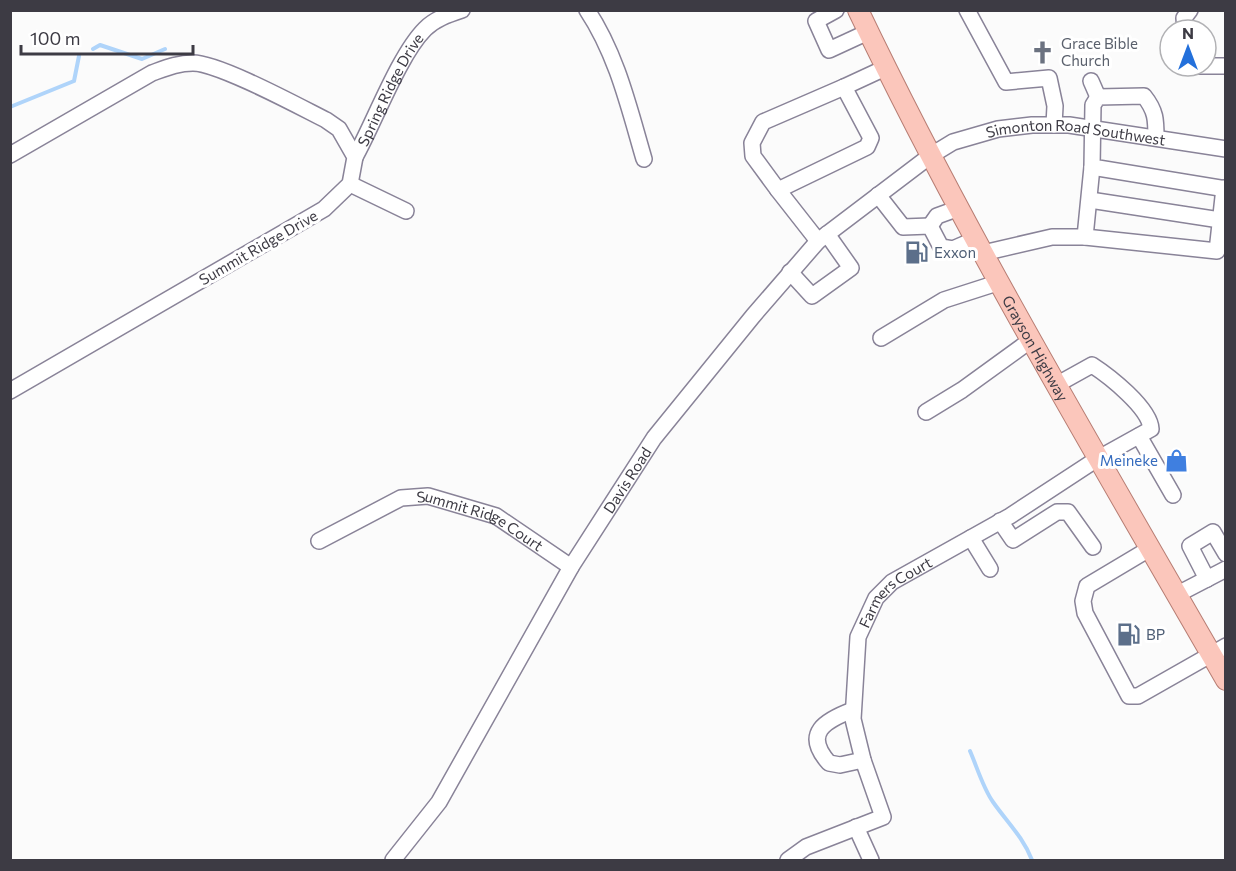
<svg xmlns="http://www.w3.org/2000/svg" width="1236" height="871" viewBox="0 0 1236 871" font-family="Commissioner,sans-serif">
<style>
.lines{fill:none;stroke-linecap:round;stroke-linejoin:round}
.stream{stroke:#afd4fa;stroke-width:4}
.minor-casing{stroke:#898398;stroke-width:18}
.major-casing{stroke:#b77d73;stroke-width:22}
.minor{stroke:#fff;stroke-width:15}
.major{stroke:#fbc6bb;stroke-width:20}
.labels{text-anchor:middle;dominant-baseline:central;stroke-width:6;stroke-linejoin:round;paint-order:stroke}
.worship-label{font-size:15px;fill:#5b616d;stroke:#fff;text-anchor:start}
.street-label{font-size:15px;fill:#3d3b44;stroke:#fff}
.service-label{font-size:15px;fill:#4e5e75;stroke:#fff;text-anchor:start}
.shop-label{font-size:15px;fill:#366cbe;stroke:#fff;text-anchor:end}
</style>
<rect width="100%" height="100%" fill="#fbfbfb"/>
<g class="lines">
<path class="stream" d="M93 49 100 45 142 59 165 49
M10 107 74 81 79 56
M970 751C977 767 983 788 993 802 1007 822 1023 837 1032 860"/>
<defs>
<g id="minor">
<path d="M587 10C617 55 629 108 644 159"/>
<path d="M836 10 816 21 829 50 868 32"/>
<path d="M967 10 1006 82 1049 78 1055 106 1054 125"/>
<path d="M1185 30 1184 18 1190 10"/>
<path d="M1195 66H1226"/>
<path d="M1091 81 1098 97"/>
<path d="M1156 138C1156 120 1156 111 1144 96L1098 97 1093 105 1092 167 1226 189"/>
<path d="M10 155 152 73C166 68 178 63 193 63 219 63 300 107 326 120L339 129 355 157 350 184 324 209 10 391"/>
<path id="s1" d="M355 157C374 123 399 55 425 29 435 19 447 15 462 10"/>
<path d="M350 184 406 211"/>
<path d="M778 190 753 156 752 143 763 122 844 87"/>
<path d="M878 195 903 227 930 226 941 247 953 249 976 239"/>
<path d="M1090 200 1220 220"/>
<path d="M930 226 937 216 959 208"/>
<path d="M1085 237 1217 251 1224 188"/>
<path d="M818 241 778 190 867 147 871 138 844 87 885 68"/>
<path d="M983 253 1052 237H1085L1092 167"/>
<path d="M790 272 812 296 851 268 827 234"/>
<path d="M881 338 944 300 1000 282"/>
<path d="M926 412 962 390 1031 340"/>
<path d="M1139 436 1173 495"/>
<path d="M1000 521 1013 540 1057 512H1068L1093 547"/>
<path d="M971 538 990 569"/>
<path id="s2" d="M319 541 401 498 428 496 496 516 571 567"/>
<path d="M1149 549 1087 586 1083 601 1085 613 1129 696H1138L1226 646"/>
<path d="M1207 579 1190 546 1213 532 1226 554"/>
<path d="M1176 595 1226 569"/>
<path d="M853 710C826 720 802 733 829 763L840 765 863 760"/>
<path d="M856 827 871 860"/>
<path id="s3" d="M393 860 439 802 571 567 654 438 753 316 818 241 930 156 953 142 998 129 1032 125H1069L1226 149"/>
<path id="s4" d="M788 860 806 847 883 817 863 760 853 719 858 637 876 598 892 582 1010 516 1097 459 1151 429C1150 408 1109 376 1092 365L1056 385"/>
</g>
<g id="major">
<path id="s5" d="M858 10C968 240 1099 459 1226 680"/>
</g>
</defs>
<use href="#minor" class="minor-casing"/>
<use href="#major" class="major-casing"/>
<use href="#minor" class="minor"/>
<use href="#major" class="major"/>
</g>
<defs>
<symbol id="church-bare" viewBox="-9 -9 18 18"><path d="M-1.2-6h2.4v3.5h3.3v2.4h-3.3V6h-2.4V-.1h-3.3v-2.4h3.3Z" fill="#6b7280" stroke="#fff" stroke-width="2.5" paint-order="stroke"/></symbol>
<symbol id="fuel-bare" viewBox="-9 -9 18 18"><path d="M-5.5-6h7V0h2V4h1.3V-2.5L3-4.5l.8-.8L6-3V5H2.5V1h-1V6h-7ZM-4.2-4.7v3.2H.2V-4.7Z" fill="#5c6f8a" stroke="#fff" stroke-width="2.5" paint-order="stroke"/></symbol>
<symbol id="shop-bare" viewBox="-9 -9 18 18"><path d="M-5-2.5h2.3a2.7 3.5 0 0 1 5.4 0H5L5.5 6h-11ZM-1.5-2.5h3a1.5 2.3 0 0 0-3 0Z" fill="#3f7fe0" stroke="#fff" stroke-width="2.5" paint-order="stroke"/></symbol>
</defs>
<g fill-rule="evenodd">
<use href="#church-bare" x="1026" y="36" width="33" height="33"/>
<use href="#fuel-bare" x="900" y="236" width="33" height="33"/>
<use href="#shop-bare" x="1160" y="444" width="33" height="33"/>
<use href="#fuel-bare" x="1112" y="618" width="33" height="33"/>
</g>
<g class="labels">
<g class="worship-label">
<text x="1061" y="43">Grace Bible<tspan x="1061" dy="17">Church</tspan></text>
</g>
<g class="street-label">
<text stroke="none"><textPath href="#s1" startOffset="76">Spring Ridge Drive</textPath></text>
<text stroke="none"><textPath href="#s3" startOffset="1046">Simonton Road Southwest</textPath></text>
<text transform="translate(258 247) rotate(-30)">Summit Ridge Drive</text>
<text stroke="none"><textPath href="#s5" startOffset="382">Grayson Highway</textPath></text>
<text stroke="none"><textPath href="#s3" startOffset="447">Davis Road</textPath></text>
<text stroke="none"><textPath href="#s2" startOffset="177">Summit Ridge Court</textPath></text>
<text stroke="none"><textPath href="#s4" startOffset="350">Farmers Court</textPath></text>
</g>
<g class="service-label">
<text x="934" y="252">Exxon</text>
<text x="1146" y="634">BP</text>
</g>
<g class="shop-label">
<text x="1158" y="460">Meineke</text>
</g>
</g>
<rect width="1236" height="871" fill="none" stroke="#3d3b44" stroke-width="24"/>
<g transform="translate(1188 48)"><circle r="28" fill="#ffffff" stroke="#b1b1b4" stroke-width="1.5"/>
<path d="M0-4.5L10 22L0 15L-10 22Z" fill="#2370db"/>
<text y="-9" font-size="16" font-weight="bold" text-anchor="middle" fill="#3d3b44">N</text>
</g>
<path d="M21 45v9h172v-9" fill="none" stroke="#3d3b44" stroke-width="3"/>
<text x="30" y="45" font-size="18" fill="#3d3b44" stroke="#ffffff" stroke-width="4.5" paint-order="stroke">100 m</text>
</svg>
